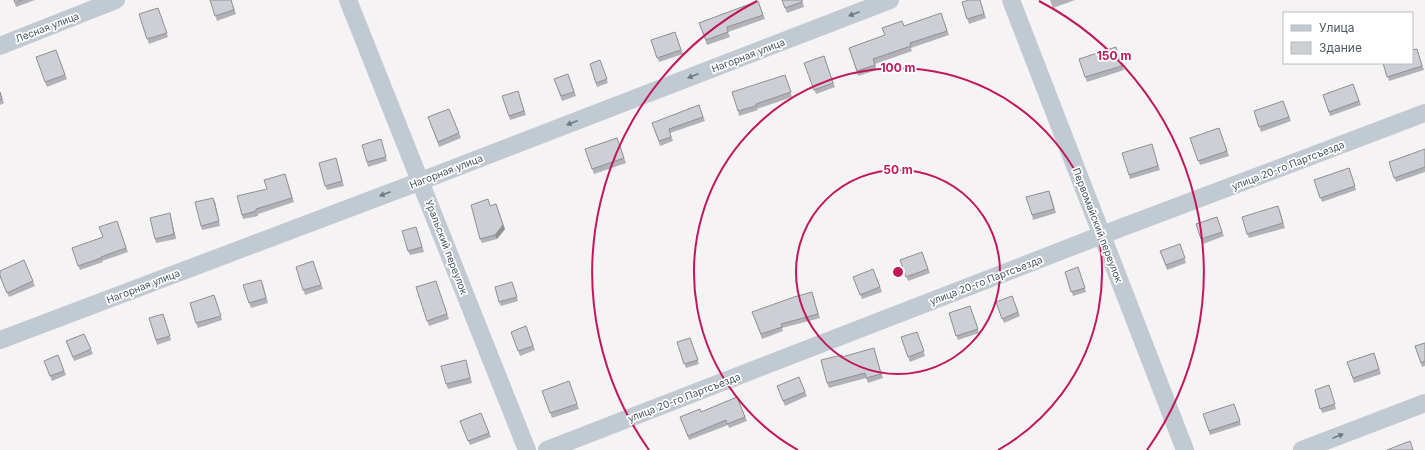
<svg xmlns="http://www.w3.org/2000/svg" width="1425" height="450" viewBox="0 0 1425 450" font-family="Inter,sans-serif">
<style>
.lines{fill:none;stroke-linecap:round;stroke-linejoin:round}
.minor{stroke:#c1cad2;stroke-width:18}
.wall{fill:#b0b2b7}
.shaded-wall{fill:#909195}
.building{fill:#cdcfd5;stroke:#909195}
.oneway{fill:#6e7983}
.ring{fill:none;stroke:#c2185b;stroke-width:2}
.labels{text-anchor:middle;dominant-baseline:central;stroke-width:3.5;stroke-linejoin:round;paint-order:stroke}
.street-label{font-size:10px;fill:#4a5661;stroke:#fff}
.centre{fill:#c2185b;stroke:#fff;stroke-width:2}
.ring-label{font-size:12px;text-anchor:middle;font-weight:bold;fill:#c2185b;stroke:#fff;stroke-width:3.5;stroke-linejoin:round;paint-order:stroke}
</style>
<rect width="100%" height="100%" fill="#f5f3f3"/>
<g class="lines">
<path class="minor" d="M348 0 527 450
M1011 0 1185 450
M0 46 116 0
M0 340 421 181 890 0
M547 450 1102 235 1425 113
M1302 450 1425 403"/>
</g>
<path class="wall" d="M14 0H35L16 7Z
M210 0H231L236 14 217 21Z
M782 0H802L804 7 787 13Z
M980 0 986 18 969 24 962 2Z
M1050 0H1075L1053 8Z
M758 1 765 19 728 32 730 37 707 45 699 23Z
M158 8 168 37 149 44 139 14Z
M941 13 949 35 911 48 912 51 875 64 877 70 858 76 849 48 885 35 904 26Z
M675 32 683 54 659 62 651 40Z
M1116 47 1124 70 1087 82 1085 77Z
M1417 49 1424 70 1389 81 1383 63Z
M56 50 67 79 47 87 36 57Z
M824 56 835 87 816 94 804 63Z
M600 60 608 83 597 87 590 64Z
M568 74 576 96 562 101 554 79Z
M785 75 792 97 757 109 758 110 739 116 738 111Z
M1353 84 1361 105 1330 116 1323 95Z
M518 91 526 115 510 120 502 96Z
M0 92 4 103 0 105Z
M1283 101 1291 121 1261 132 1254 111Z
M699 105 705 121 670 133 673 141 660 146 652 123Z
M449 109 461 138 439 147 428 117Z
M1219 128 1229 156 1200 165 1190 138Z
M617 138 626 163 594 174 585 149Z
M382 144 387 161 368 167 367 162Z
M1153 149 1160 170 1130 179 1129 175Z
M1425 149V172L1396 182 1389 162Z
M336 158 344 186 327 190 325 186Z
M1349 168 1356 190 1322 202 1314 180Z
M285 174 294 202 258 214V216L243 219 242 215 267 189Z
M1051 195 1056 213 1033 220 1032 215Z
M215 202 220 226 202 230 201 226Z
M490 206 505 229 497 239 482 243 480 239Z
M1280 211 1285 228 1249 238 1247 234Z
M170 213 176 239 156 243 155 239Z
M1217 217 1224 236 1203 244 1196 224Z
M117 221 128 252 102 261 103 262 80 270 72 248 103 237Z
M416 227 424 252 410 255 408 251Z
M1180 244 1186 263 1167 270 1160 251Z
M922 252 930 273 908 281 900 260Z
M313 261 323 289 305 295 296 267Z
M1078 267 1086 292 1073 296 1065 272Z
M873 269 882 292 862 299 853 277Z
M0 277 33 281 35 286 9 297Z
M436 281 449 319 429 326 416 287Z
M512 282 518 301 501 306 499 302Z
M263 284 268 303 251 308 243 285Z
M812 292 820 318 782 328 783 331 762 339 752 312Z
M1012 296 1020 316 1004 323 996 302Z
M216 300 222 320 198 328 196 323Z
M970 306 979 333 958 340 949 313Z
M163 314 171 340 157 345 149 318Z
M526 326 535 350 520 356 511 332Z
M917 332 925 356 910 362 901 337Z
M84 334 93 354 74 361 66 341Z
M690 338 699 364 686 368 677 342Z
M1425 343V366L1422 367 1415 346Z
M874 348 883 378 868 383 866 378 829 388 827 383 842 357Z
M1374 353 1381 374 1354 383 1347 362Z
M58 355 66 375 52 381 44 361Z
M467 364 472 383 448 389 446 384Z
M799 377 807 396 785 406 777 386Z
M569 381 579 409 552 418 542 391Z
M1329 385 1336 409 1322 413 1315 390Z
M737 397 747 421 729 428 728 425 689 440 680 417 701 412Z
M1234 404 1241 425 1210 435 1203 414Z
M481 413 491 437 470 445 460 421Z"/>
<path class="shaded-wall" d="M213 198 215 202 220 226 219 221Z
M496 204 505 229 497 239 495 235Z
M170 213 171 218 176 239 174 234Z"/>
<path class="building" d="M14 0H22L15 3Z
M210 0H231L234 10 215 16Z
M782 0H802V2L785 8Z
M969 0H980L984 14 967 19 962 2Z
M758 1 763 15 727 27 728 32 706 40 699 23Z
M158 8 167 33 147 39 139 14Z
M941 13 947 31 910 43 911 46 873 59 875 65 857 71 849 48 885 35 882 28 902 21 904 26Z
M675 32 681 50 657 58 651 40Z
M1116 47 1122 66 1085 77 1079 59Z
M1417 49 1422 66 1387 77 1383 63H1412V50Z
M56 50 65 75 45 82 36 57Z
M824 56 833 83 814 90 804 63Z
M600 60 607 79 596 83 590 64Z
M568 74 574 92 561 96 554 79Z
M785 75 791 92 756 104V106L738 111 732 92Z
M1353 84 1359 101 1329 112 1323 95Z
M518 91 524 111 509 116 502 96Z
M0 92 2 99 0 100Z
M1283 101 1289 117 1259 127 1254 111Z
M699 105 703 117 669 129 671 137 659 141 652 123Z
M449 109 459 133 438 142 428 117Z
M1219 128 1227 151 1198 161 1190 138Z
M617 138 624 158 592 169 585 149Z
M381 139 386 157 367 162 362 145Z
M1152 144 1158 166 1129 175 1122 153Z
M1425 149V167L1394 178 1389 162Z
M336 158 342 181 325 186 319 163Z
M1349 168 1355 186 1320 198 1314 180Z
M285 174 292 198 256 209V211L242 215 237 196 267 189 264 180Z
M1049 191 1054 209 1032 215 1026 197Z
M213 198 219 221 201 226 195 202Z
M488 199 490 206 496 204 503 225 495 235 480 239 471 205Z
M1278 206 1283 223 1247 234 1242 217Z
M170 213 174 234 155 239 150 218Z
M1217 217 1222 232 1201 239 1196 224Z
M117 221 126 248 101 257V258L78 266 72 248 103 237 99 227Z
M416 227 422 247 408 251 402 231Z
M1180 244 1185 258 1166 265 1160 251Z
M922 252 928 269 906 277 900 260Z
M24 260 33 281 7 293 0 276V271Z
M313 261 321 285 303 290 296 267Z
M1078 267 1085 288 1071 292 1065 272Z
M873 269 880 287 860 295 853 277Z
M261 280 266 298 249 303 243 285Z
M436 281 447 314 427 321 416 287Z
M512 282 517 297 499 302 495 287Z
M812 292 818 314 781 324 782 327 761 334 752 312 794 297Z
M214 295 221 316 196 323 190 303Z
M1012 296 1018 312 1002 319 996 302Z
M970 306 978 329 956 336 949 313Z
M163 314 170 336 156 340 149 318Z
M526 326 533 346 518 351 511 332Z
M917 332 924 351 908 357 901 337Z
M84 334 91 349 73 357 66 341Z
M690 338 698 360 684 364 677 342Z
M1425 343V361L1421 363 1415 346Z
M874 348 881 374 866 378 865 373 827 383 821 360 842 355V357Z
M1374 353 1379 369 1353 378 1347 362Z
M58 355 64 371 50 376 44 361Z
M466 360 470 378 446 384 441 366Z
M799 377 805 392 783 401 777 386Z
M569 381 577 404 550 413 542 391Z
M1329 385 1335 404 1320 409 1315 390Z
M737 397 745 417 727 424 726 420 688 436 680 417 700 409 701 412Z
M1234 404 1240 421 1209 431 1203 414Z
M481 413 489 433 468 441 460 421Z
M1410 441 1413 450H1387Z"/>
<defs><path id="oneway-solid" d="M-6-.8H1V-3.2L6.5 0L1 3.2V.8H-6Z"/></defs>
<g class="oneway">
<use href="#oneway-solid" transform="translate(854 14) rotate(159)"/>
<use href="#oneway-solid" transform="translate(693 76) rotate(159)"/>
<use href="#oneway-solid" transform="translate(572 123) rotate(159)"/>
<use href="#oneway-solid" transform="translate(385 194) rotate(159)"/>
<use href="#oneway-solid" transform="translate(1338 436) rotate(-21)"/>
</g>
<g class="ring">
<circle cx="898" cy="272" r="102"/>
<path d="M798 450A204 204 0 1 1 998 450"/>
<path d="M649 450A306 306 0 0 1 757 1M1039 1A306 306 0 0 1 1147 450"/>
</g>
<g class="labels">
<g class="street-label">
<text transform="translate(47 27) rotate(-21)">Лесная улица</text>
<text transform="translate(748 55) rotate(-21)">Нагорная улица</text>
<text transform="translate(1288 165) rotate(-21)">улица 20-го Партсъезда</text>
<text transform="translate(446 171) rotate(-21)">Нагорная улица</text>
<text transform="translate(1098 225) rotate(69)">Первомайский переулок</text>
<text transform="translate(447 247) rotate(69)">Уральский переулок</text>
<text transform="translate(986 280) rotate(-21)">улица 20-го Партсъезда</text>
<text transform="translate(143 286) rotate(-21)">Нагорная улица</text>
<text transform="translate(684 397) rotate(-21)">улица 20-го Партсъезда</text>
</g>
</g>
<circle cx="898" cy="272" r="6" class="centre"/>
<g class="ring-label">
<text x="1114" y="60">150 m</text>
<text x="898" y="72">100 m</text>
<text x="898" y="174">50 m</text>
</g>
<rect x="1283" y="12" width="130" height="52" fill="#ffffff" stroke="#b7bbc0"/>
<rect x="1291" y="25" width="20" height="6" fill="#c1cad2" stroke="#b7bbc0"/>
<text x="1319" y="32" font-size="12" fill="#4a5661">Улица</text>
<rect x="1291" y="42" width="20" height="12" fill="#cdcfd5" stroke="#b7bbc0"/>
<text x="1319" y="52" font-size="12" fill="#4a5661">Здание</text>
</svg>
